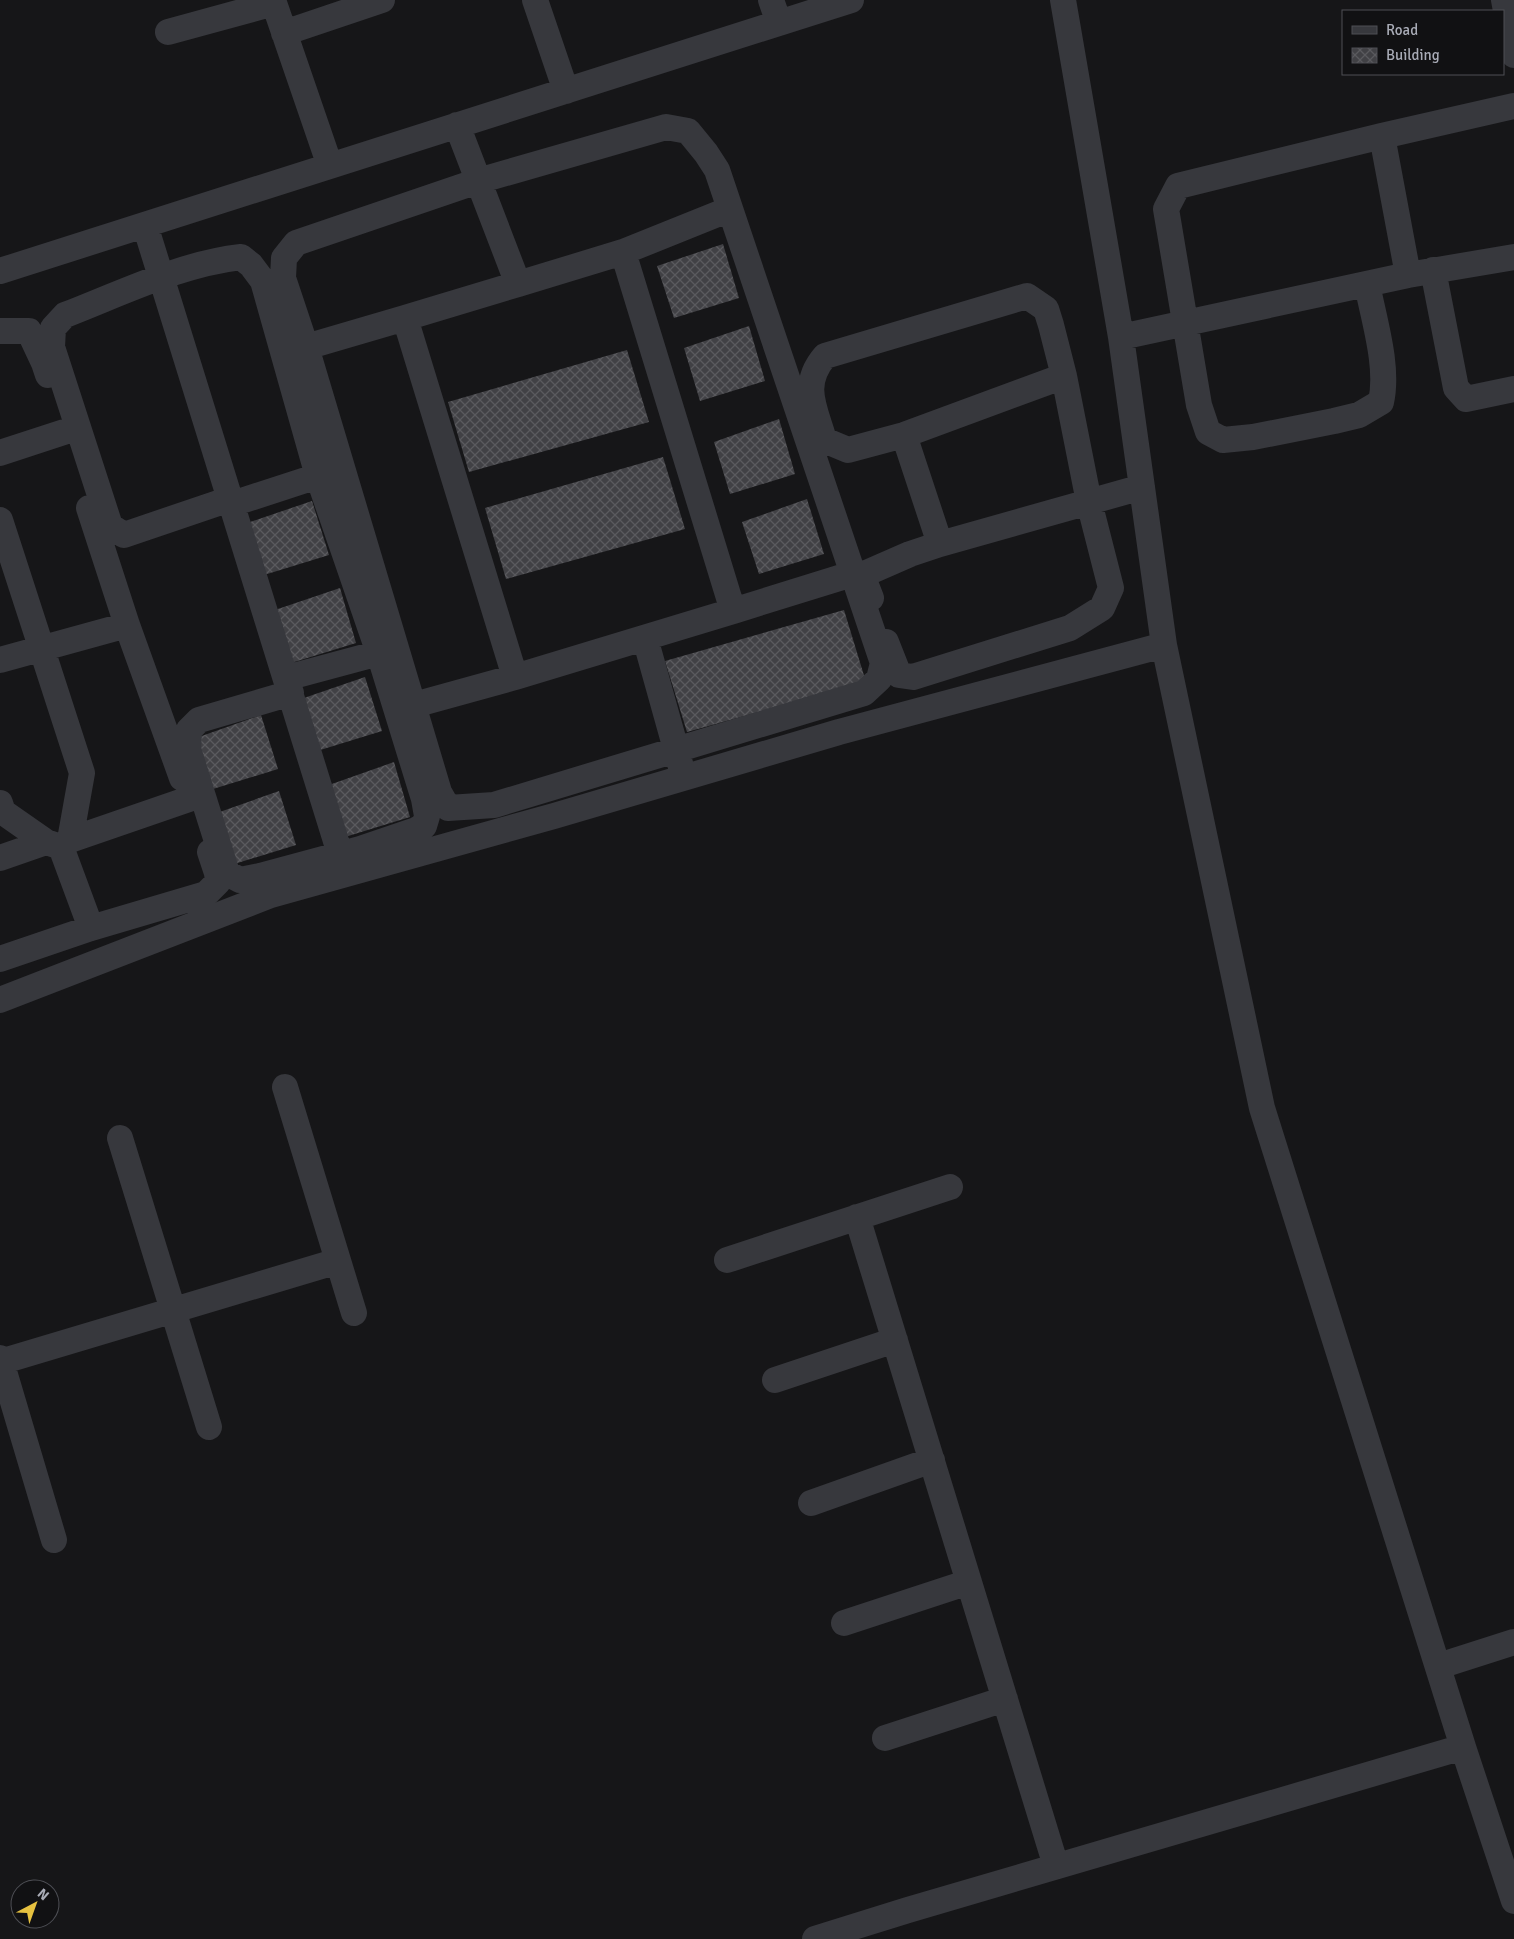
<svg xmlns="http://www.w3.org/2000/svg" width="1514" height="1939" viewBox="0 0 1514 1939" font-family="Signika,sans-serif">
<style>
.building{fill:url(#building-cross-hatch)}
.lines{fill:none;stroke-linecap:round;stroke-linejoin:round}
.minor{stroke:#37383d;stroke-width:26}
</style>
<defs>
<pattern id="building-cross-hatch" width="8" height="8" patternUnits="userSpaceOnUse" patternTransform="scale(1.25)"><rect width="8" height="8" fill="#414145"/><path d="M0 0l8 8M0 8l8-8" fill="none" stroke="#5a5a5e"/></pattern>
</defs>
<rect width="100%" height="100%" fill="#161618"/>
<path class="building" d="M723 244 739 298 674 318 657 266Z
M749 326 765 381 700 401 684 348Z
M627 350 649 422 469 472 448 402Z
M779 419 795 474 730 494 714 442Z
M663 457 685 529 506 579 485 508Z
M807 499 824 554 759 574 742 522Z
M312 501 329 555 264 575 247 523Z
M340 588 356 643 291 663 275 610Z
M844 610 866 682 687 732 665 661Z
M365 677 382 731 317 751 301 699Z
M261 715 278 769 213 789 196 738Z
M394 762 410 817 345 837 329 785Z
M279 791 296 845 231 865 214 814Z"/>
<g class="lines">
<path class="minor" d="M273 0 330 166
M535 0 566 91
M771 0 779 23
M1504 0 1514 55
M168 32 274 3
M284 33 382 0
M457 125 518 284 405 318 515 677 733 611 623 252 518 284
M666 127 688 131 706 153 717 170 883 663 879 679 864 693 494 805 448 808 439 792 306 347 283 278 284 258 296 243 478 181Z
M1382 136 1408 275
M145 225 340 854
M623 252 730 209
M1433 270 1456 388 1466 399 1514 389
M0 271 851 0
M1367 284C1374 320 1389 367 1381 402L1359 415 1334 421 1253 437 1223 440 1208 432 1199 405 1166 209 1178 186 1382 136 1514 106
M0 331H29L44 363 48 375
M1121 337 1408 275 1514 257
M306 347 405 318
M904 435 940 544
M0 453 64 432
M230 499 124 535 110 526 52 347 53 328 65 315C122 293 180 264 241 257L251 265 263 281 318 476 379 653 424 799 427 816 424 826 416 830 360 849 260 876 240 880 227 873 188 749 189 730 199 720 291 693
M232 504 318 476
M89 508 127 625 182 778
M0 520 82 773 70 840 61 847
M871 598 862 575 910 554 940 544 1142 487
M733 611 852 574
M645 638 681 767
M886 642 899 675 913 677 1070 628 1102 608 1111 588 1089 502 1064 376 1051 325 1046 309 1027 296 825 356C800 385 815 408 824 440L848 450 904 435 1064 376
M0 660 127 625
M286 678 379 653
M414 705 515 677
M0 803 3 812 46 842 61 847 91 928
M70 840 189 799
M0 858 46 842
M0 959 91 928 206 894 218 882 217 873 210 852
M0 1000 271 895 554 816 839 732 1164 645 1121 337 1063 0
M285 1087 354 1313
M120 1138 209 1427
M857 1217 1056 1866
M727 1260 950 1187
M0 1358 54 1540
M0 1362 338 1261
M775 1380 895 1340
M811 1503 932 1460
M844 1623 969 1582
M1439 1666 1514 1642
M885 1738 1005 1699
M1463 1747 1514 1901
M815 1939 908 1910 1463 1747 1262 1108 1164 645"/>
</g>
<rect x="1342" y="10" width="162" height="65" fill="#111113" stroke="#4e4f55"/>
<rect x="1352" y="26" width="25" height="8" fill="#37383d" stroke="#4e4f55"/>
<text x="1386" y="35" font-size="15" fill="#a9acb7">Road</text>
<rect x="1352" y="48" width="25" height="15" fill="url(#building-cross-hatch)" stroke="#4e4f55"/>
<text x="1386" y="60" font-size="15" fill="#a9acb7">Building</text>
<g transform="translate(35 1904) rotate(41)"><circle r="24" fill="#111113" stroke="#4e4f55"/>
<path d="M0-4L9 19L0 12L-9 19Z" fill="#e6c140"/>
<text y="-8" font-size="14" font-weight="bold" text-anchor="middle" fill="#a9acb7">N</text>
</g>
</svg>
